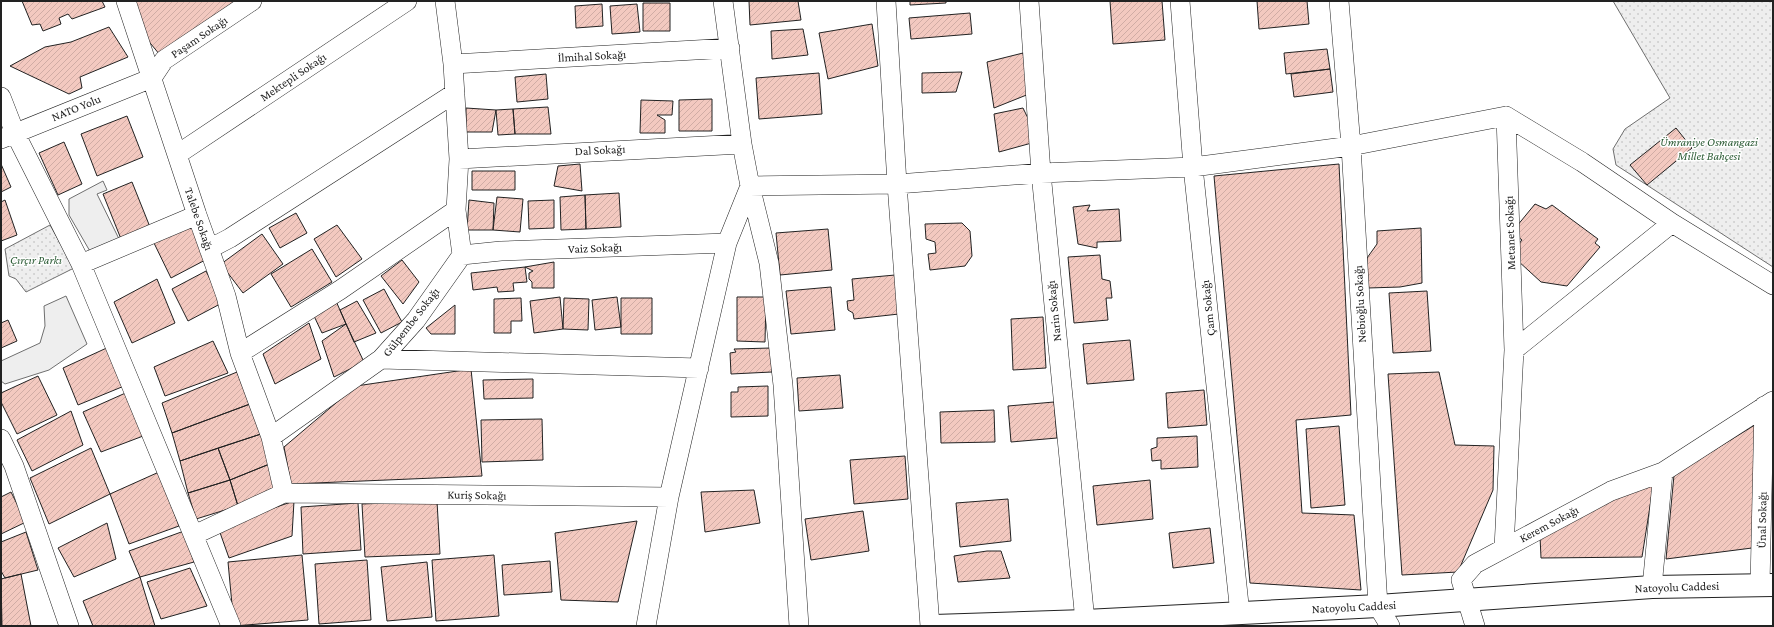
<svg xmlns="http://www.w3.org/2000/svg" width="1774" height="627" viewBox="0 0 1774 627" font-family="'Crimson Pro',serif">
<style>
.grass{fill:#eee;stroke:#6f6f6f}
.park{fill:url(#park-dots);stroke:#6f6f6f}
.building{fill:url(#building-hatch);stroke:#222}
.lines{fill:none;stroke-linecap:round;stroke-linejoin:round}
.minor-casing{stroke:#222;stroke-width:20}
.major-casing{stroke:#222;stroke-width:24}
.minor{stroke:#fff;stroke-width:19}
.major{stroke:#fff;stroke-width:22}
.labels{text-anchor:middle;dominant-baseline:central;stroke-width:3;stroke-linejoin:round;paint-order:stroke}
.street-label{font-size:12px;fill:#222;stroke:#fff}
.park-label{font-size:12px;font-style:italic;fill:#2f5e38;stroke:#fff}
</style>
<defs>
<pattern id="park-dots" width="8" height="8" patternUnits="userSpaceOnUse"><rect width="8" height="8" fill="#eee"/><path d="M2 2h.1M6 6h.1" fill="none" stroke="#ccc" stroke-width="1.8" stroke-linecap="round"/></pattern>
<pattern id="building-hatch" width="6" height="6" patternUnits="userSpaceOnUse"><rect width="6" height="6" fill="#f3c9c0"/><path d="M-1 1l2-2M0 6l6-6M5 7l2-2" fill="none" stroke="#d0aca5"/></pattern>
</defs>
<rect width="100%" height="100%" fill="#fff"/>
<path class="grass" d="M103 181 107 190 97 194 120 241 91 253 69 215V199Z
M66 296 87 344 49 370 5 384 1 381V361L40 343 45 326 44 306Z"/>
<path class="park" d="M1613 1H1773V267L1616 165 1613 149 1625 129 1670 98Z
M50 225 74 268 26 292 16 279 9 276 5 249Z"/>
<path class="building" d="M22 1H102L105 7 72 19 68 14 59 18 61 24 43 31 40 24 32 25Z
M134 1H241L160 55 146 38Z
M749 1H798L801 20 750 25Z
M910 1H946V3L910 5Z
M1110 1H1162L1165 40 1113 44Z
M1257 1H1307L1309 24 1259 29Z
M643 3H670V31H643Z
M602 4 603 26 576 28 575 6Z
M637 4 640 32 612 34 610 6Z
M970 13 972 34 911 39 909 18Z
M872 24 878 66 828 79 819 33Z
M109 27 128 57 80 77 82 88 69 94 10 66 45 47 71 42Z
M803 29 808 55 772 59 771 31Z
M1327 49 1330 69 1286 74 1284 53Z
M1023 53 1029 94 994 108 987 62Z
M1330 69 1333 92 1294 97 1291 74Z
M962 72 956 92 922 93V73Z
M819 73 822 114 759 119 756 78Z
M546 74 548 99 517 102 515 77Z
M712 99V131H679V100Z
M641 100 673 101 672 115H657L665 120V133H640Z
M548 107 551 134H515L513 109Z
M466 108 496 110 492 132H466Z
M1023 108 1039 141 999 152 994 114Z
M513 109 515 134 498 135 496 110Z
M127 116 143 157 97 176 81 134Z
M1676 128 1692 148 1647 185 1630 165Z
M64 142 82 184 58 195 39 153Z
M1 164 11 187 1 192Z
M580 164 582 191 554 186 558 166Z
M1339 164 1351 415 1296 420 1302 513 1354 515 1361 590 1250 583 1214 176Z
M472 171H515V190H472Z
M132 182 150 227 121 239 103 194Z
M619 193 621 227 586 229 585 195Z
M585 195 586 229 561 230 560 197Z
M497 197 523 199 520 232 493 230Z
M5 200 17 235 1 241V202Z
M469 200 494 203 493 230H467Z
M554 200V228L529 229 528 201Z
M1535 204 1546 209 1552 205 1598 239 1595 243 1600 247 1567 286 1541 282 1517 260 1513 251 1522 240 1512 232Z
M1090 205 1087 211 1119 209 1121 241 1097 242V248L1078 244 1073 207Z
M296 213 307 233 280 248 269 228Z
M197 222 211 257 171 278 153 241Z
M962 223 970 231 972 256 965 266 930 270 928 254 936 253 935 242 926 239 925 224Z
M337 225 362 259 336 277 314 239Z
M1421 228 1422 283 1400 287 1368 288 1367 258 1377 244V231Z
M828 229 832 270 780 275 776 233Z
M262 234 283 264 243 293 221 264Z
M312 249 332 282 291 307 271 274Z
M1100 255 1102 279 1110 281 1112 298H1106L1108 320 1074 323 1068 257Z
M402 260 419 282 403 304 381 276Z
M554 262V288H532V282L529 279V273L533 271 525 267Z
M525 267 527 282 513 283 514 291 498 292 497 287 473 290 471 273Z
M206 271 222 303 188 321 172 289Z
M895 275 899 314 854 319 853 313 848 310 847 301 854 300 852 279Z
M157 279 175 323 132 343 114 302Z
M831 287 835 330 791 334 786 291Z
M384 289 402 322 381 333 363 300Z
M1427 291 1431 351 1393 353 1389 293Z
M560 297 563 329 534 333 530 301Z
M617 297 621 327 595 330 592 300Z
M737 297H766L765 342 737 341Z
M521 298 522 321H511V333H494V299Z
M564 298 589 299 588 330 563 329Z
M621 298H652V334H621Z
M336 301 346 324 322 333 314 316Z
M357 301 376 333 354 342 340 310Z
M455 305V334H431L426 328Z
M1043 317 1046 368 1013 370 1011 319Z
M8 320 17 341 1 348V323Z
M309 323 321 359 275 384 263 354Z
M346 324 364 362 334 377 322 341Z
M1130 340 1134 380 1087 384 1083 344Z
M213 341 228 373 165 396 154 367Z
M111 346 129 384 78 405 63 368Z
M771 348 772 372 731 374 730 353 736 352 734 349Z
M471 369 482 476 291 484 284 447 356 386Z
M237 372 250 404 172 433 162 403Z
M1439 372 1455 445 1494 446 1493 490 1458 572 1402 575 1388 374Z
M840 375 843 408 799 411 797 378Z
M38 376 57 415 17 434 1 402V393Z
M533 379V398L484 399 483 380Z
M768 386V416L731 417V392H738V387Z
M1204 390 1207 425 1168 428 1166 393Z
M130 391 151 433 101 452 83 412Z
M1054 402 1057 438 1011 442 1008 406Z
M250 404 261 434 180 461 172 433Z
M994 410 995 442 941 443 940 412Z
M71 411 83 445 32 471 17 440Z
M542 419 543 460 482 462 481 420Z
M1758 423 1752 548 1666 559 1674 475Z
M1339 426 1345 505 1311 508 1306 429Z
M261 434 272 463 230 480 218 448Z
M1197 436 1198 467 1161 469V460L1152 461 1151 449 1157 447V438Z
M91 448 110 494 49 524 30 478Z
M218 448 230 480 188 493 180 461Z
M905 456 908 499 854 504 850 460Z
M272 463 274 490 238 506 230 480Z
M159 472 179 526 129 544 110 494Z
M230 480 238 506 196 519 188 493Z
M1150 480 1153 519 1097 525 1093 486Z
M1654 481 1642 557 1541 558 1540 536 1605 500Z
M754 490 760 523 705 532 701 492Z
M11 492 26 522 1 534V497Z
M1008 499 1011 541 960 547 956 503Z
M294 501 292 536 229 558 218 527Z
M437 501 440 554 365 557 362 504Z
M358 503 361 550 303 554 301 507Z
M863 511 869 551 811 560 805 519Z
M637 521 618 602 561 600 555 533Z
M107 523 116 559 74 577 58 548Z
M1210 528 1214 563 1173 568 1169 533Z
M184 531 194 562 140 577 129 551Z
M26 532 38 570 5 578 1 571V542Z
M987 551H1001L1010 578 958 582 954 556Z
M302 555 308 620 234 626 228 562Z
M494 555 499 616 436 621 432 560Z
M367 560 371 620 319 624 315 564Z
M550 561 552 592 504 595 502 565Z
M427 562 432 617 387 621 381 567Z
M190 568 207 606 161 619 147 582Z
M21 574 31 626H2L1 579Z
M140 577 155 626H93L83 601Z"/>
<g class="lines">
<defs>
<path id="minor" d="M126 1 197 215 226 296 240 353 271 437
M445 1 453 64 459 159 456 210 462 255 416 320 381 359 699 368
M723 1 742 144 750 186 769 263 783 385 799 626
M886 1 897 184 930 626
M1029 1 1041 173 1085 621
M1180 1 1193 167 1240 614
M1339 1 1351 146 1378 606 1390 626
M453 64 730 48
M1 97 15 133 81 264 231 626
M1506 116 1514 350
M1 139 152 78 164 60 252 1
M178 154 407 1
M459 159 742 144
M1672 223 1773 285
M209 249 230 238 455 93
M462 255 501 251 727 243
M81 264 197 215
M240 353 340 290 456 210
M1 439 14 466 69 626
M284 493 669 497
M194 535 284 493 271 437 381 359
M1760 585 1764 406
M1652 587 1663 472 1773 401
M646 626 669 497 727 243 750 186 897 184 1041 173 1193 167 1351 146 1506 116 1582 162 1672 223 1514 350 1504 548
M1475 626 1461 580 1475 564 1611 491 1663 472"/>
<path id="major" d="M934 626 1085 621 1378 606 1652 587 1773 585"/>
</defs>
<use href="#minor" class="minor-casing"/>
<use href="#major" class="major-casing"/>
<use href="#minor" class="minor"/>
<use href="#major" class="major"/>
</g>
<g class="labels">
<g class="street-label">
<text transform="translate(199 37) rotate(-34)">Paşam Sokağı</text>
<text transform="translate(592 56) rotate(-3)">İlmihal Sokağı</text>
<text transform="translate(293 77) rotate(-34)">Mektepli Sokağı</text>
<text transform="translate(76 108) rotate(-22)">NATO Yolu</text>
<text transform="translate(600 150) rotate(-3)">Dal Sokağı</text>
<text transform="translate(199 219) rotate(71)">Talebe Sokağı</text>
<text transform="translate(1510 233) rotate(-92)">Metanet Sokağı</text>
<text transform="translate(595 248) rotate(-2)">Vaiz Sokağı</text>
<text transform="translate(1360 304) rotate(-93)">Nebioğlu Sokağı</text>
<text transform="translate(1208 308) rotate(-96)">Çam Sokağı</text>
<text transform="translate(1054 311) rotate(-96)">Narin Sokağı</text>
<text transform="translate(411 322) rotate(-52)">Gülpembe Sokağı</text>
<text transform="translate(477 495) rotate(1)">Kuriş Sokağı</text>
<text transform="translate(1762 520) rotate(-89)">Ünal Sokağı</text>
<text transform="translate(1549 524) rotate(-28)">Kerem Sokağı</text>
<text transform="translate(1677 587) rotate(-2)">Natoyolu Caddesi</text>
<text transform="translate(1354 607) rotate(-3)">Natoyolu Caddesi</text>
</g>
<g class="park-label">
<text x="1709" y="142">Ümraniye Osmangazi<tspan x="1709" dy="14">Millet Bahçesi</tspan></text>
<text x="36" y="260">Çırçır Parkı</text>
</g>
</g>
<rect width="1774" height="627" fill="none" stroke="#222222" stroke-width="4"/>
</svg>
